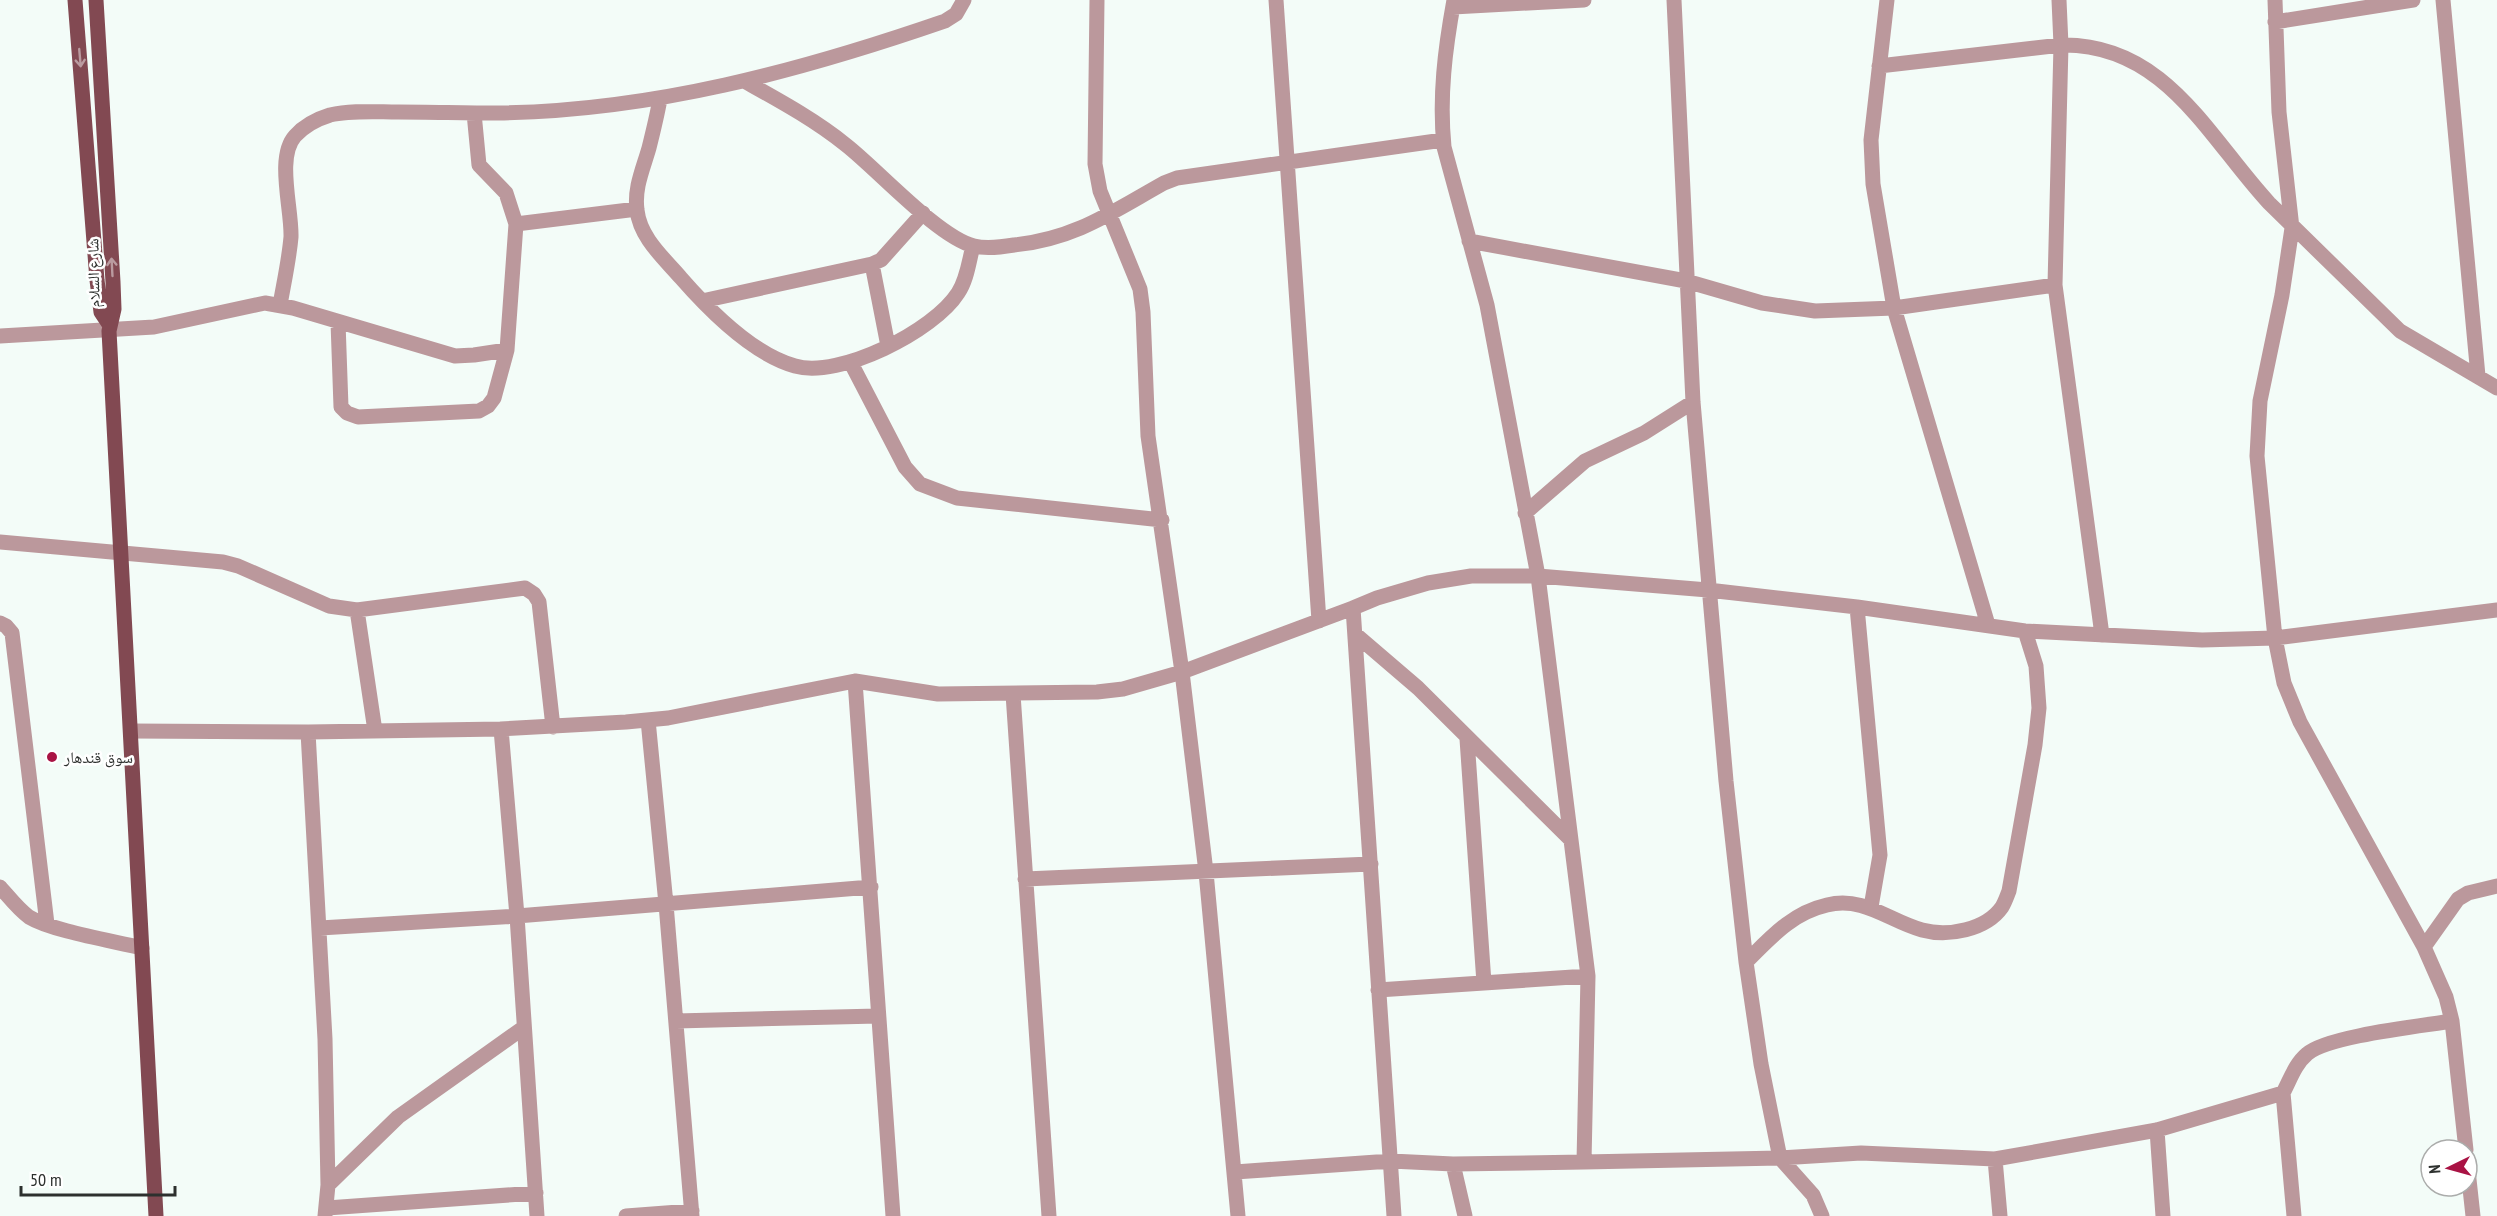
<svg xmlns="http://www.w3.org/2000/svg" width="2497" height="1216" viewBox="0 0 2497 1216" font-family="'PT Sans Narrow','Noto Naskh Arabic',sans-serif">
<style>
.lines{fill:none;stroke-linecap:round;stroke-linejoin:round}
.minor{stroke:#bb989c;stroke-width:15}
.major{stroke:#824952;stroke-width:15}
.oneway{stroke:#ba9ba0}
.poi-dot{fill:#a91344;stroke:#fff;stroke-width:2}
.labels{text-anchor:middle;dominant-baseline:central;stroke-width:5;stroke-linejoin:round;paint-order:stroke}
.street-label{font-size:16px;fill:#2d302e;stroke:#fff}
.poi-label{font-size:16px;fill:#2d302e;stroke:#fff;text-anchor:start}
</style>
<rect width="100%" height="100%" fill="#f3fcf8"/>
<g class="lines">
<path class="minor" d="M1097 0 1095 164 1100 191 1140 289 1143 312 1148 436 1182 672 1206 872 1238 1216
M1276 0 1319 621
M1454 0C1445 49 1439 97 1444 147L1487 305 1538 576 1588 976 1584 1162
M1674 0 1693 402 1726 781 1746 962 1761 1064 1780 1158 1813 1195 1822 1216
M1887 0 1871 140 1873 184 1894 308 1988 625
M2059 0 2061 45 2055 285 2102 635
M2275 0 2279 112 2292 228 2282 295 2260 401 2257 456 2275 638 2284 683 2300 722 2424 947 2446 997 2452 1021 2466 1150
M2443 0 2478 376
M1453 7 1584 0
M2275 22 2413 0
M1879 66 2061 45C2165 43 2208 137 2269 203L2400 331 2497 388
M746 82C780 101 815 120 846 145 877 169 938 237 974 246 986 249 1002 247 1014 245 1075 239 1112 212 1164 183L1177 178 1443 140
M660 99C657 116 653 132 649 148 643 169 634 188 637 210 640 238 664 258 681 278 709 310 752 354 795 366 839 379 934 331 958 293 967 280 969 261 973 246
M516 224 637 209
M1469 241 1686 281 1762 303 1815 311 1894 308 2055 285
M872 264 888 346
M702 301 872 264 881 260 923 213
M280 305C284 282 289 260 291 237 292 209 276 157 295 136 304 126 317 119 330 115 351 110 376 112 398 112 431 112 464 113 498 113 652 111 800 71 945 21L956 14 964 0
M338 322 341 407 347 413 358 417 479 411 488 406 494 398 507 350 516 224 506 193 479 165 474 113
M0 336 154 327 265 303 293 308 455 356 474 355 507 350
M851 363 905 467 920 484 957 498 1162 520
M1525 513 1585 461 1644 433 1693 402
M0 542 223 562 238 566 329 606 357 610 525 588 534 594 539 602 553 727
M1857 607 1880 855 1871 907
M357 610 375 731
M0 623 6 626 12 633 47 924
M1355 634 1418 688 1571 840
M855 681 893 1216
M1013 694 1049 1216
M648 720 666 904 692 1216
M501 729 517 916 537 1216
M131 731 308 732 501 729 626 722 668 718 855 681 938 694 1097 692 1123 689 1182 672 1353 608
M308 732 325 1039 328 1185 325 1216
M1467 739 1484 983
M1025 879 1371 864
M0 887C9 897 18 909 29 917 52 931 114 941 142 948
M320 928 517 916 871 887
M2424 947 2458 899 2468 893 2497 886
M1746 962C1771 937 1792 913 1827 905 1864 896 1889 921 1922 930 1948 937 1986 930 2002 907 2005 902 2007 896 2009 891L2035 745 2039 708 2036 666 2025 631
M1378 990 1588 976
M676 1021 878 1016
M2283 1093 2294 1216
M2157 1130 2163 1216
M1995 1159 2000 1216
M2467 1161 2473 1216
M1453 1164 1465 1216
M1235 1172 1391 1161 1453 1164 1584 1162 1780 1158 1861 1153 1995 1159 2157 1130 2283 1093C2290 1080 2295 1064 2307 1054 2327 1036 2422 1026 2452 1021
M328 1185 398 1117 523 1028
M327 1208 536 1193
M626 1216 692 1211
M1394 1216 1353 608 1377 598 1428 583 1471 576H1538L1708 590 1857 607 2025 631 2202 640 2275 638 2497 610"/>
<path class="major" d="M75 0 97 280 101 312 109 324
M96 0 113 282 114 309 109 331 156 1216"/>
</g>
<defs><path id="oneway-shaft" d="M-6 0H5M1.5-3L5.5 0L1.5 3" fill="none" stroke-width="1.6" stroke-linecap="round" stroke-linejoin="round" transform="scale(1.5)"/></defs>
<g class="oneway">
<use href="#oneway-shaft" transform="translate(80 58) rotate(85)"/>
<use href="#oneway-shaft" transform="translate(112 267) rotate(-93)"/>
</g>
<circle class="poi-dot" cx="52" cy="757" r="6"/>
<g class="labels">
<g class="street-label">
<text transform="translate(93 273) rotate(-91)">شارع السلام</text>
</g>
<g class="poi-label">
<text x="64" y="757">سوق قندهار</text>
</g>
</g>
<g transform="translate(2449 1168) rotate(265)"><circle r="28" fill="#ffffff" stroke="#abacab" stroke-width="1.5"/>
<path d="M0-4.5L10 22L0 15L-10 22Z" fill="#a91344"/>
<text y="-9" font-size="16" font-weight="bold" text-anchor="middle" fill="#2d302e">N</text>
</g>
<path d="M21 1186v9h154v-9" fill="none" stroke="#2d302e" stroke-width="3"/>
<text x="30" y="1186" font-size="18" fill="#2d302e" stroke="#ffffff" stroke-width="4.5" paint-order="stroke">50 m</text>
</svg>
